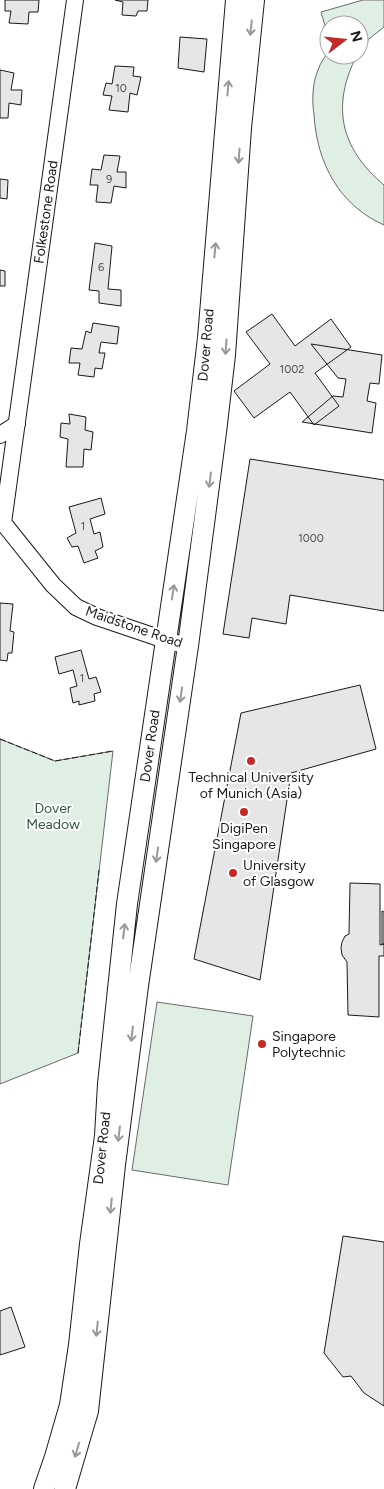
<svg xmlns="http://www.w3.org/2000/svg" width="384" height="1489" viewBox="0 0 384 1489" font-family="Figtree,sans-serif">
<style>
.green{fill:#e0efe3;stroke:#6a6a6a}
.building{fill:#e6e6e6;stroke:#1a1a1a}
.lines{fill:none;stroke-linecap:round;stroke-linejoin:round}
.minor-casing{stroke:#1a1a1a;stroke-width:18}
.tertiary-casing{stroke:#1a1a1a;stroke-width:22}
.minor{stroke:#fff;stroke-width:16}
.tertiary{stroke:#fff;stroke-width:20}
.fence{stroke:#1a1a1a;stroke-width:1;stroke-dasharray:6 2.5;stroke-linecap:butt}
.oneway{stroke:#989898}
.poi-dot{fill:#c62828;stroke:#fff;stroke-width:2}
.labels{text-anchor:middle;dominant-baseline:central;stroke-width:4;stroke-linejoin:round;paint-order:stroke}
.number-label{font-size:11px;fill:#4d4d4d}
.street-label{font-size:14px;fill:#1a1a1a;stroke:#fff}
.poi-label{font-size:14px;fill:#1a1a1a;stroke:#fff}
.park-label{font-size:14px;fill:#2b5a34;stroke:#fff}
</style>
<rect width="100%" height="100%" fill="#fff"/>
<path class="green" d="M363 0H384V27L370 38 359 52V25H329L328 36 321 12Z
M329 50V55H357C331 106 340 148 384 185V225C339 205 317 163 314 115 312 101 312 84 318 70 320 63 325 57 329 50Z
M0 739 55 761 113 751 78 1053 0 1084Z
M157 1002 253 1016 228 1185 132 1170Z"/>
<path class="building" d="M5 0H39L38 12H29L28 24 9 23 11 11H5Z
M115 0H148L147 11H138L136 16 122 15 123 2Z
M180 37 207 39 204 72 178 68Z
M115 66 134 67 133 76 141 77 137 95 130 93 128 112 109 110 112 96 103 95 106 83 112 84Z
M0 70 14 73 11 90H22L21 105 9 103 8 118H0Z
M104 155 120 156 117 172H126V188L114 186 111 203 96 202 98 185H90L92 169 101 170Z
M0 179 8 180 7 199 0 198Z
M95 243 112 246 108 289 121 290V306L99 303V291L89 290Z
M0 270 5 271V286H0Z
M272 314 295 346 331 319 351 347 315 373 339 406 314 425 290 392 254 418 234 391 270 364 246 332Z
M93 323 119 327 117 344 101 342 99 353H105L102 369 95 368 94 377 78 375 80 363H69L71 348 82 349 86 331 91 333Z
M311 344 382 355 379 384 370 383 367 401 376 403 372 433 302 422 333 396 343 397 346 379 338 378Z
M69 414 86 417 85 430 93 432 91 450 84 449 83 467H66L68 439 60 437 61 423 70 424Z
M250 459 384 480V611L290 595 286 624 252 618 249 638 223 634Z
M101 498 105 514 90 519 94 534 100 532 103 547 95 551 98 558 84 563 78 546 72 547 67 538 76 533 69 507Z
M0 603 13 604 10 631 14 632 12 653H8L7 661 0 660Z
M81 650 89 679 96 677 101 692 94 694 95 701 79 705V701L73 703 70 688 77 686 73 670 59 674 55 657Z
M360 685 376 749 291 773 260 980 194 959 241 713Z
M350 883 380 884V945L384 944V956H379V1017L348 1015 347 962 342 955 341 948 342 942 345 936 349 934Z
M382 911 384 912V944H382Z
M343 1236 384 1242V1406L364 1393 351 1376 343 1377 324 1353Z
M11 1307 25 1347 0 1355V1311Z"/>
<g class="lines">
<defs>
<path id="minor" d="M0 435 17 424
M0 519 53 585 76 607 97 617 165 640 188 646
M3 523 75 0"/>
<path id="tertiary" d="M44 1489 55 1457 70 1405 79 1345 90 1244 105 1136 108 1084 127 904 197 431 208 338 236 0
M65 1489 88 1411 115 1165 138 986 188 646 216 432 225 355 241 128 254 0"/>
</defs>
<use href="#minor" class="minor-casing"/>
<use href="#tertiary" class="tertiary-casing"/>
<use href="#minor" class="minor"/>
<use href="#tertiary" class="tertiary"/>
<path class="fence" d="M0 739 55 761 113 751
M78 1053 99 870"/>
</g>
<defs><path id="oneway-shaft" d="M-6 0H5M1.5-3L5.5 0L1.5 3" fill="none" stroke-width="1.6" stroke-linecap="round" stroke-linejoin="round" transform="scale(1.25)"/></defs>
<g class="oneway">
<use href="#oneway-shaft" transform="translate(251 28) rotate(96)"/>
<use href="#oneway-shaft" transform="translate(228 88) rotate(-85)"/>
<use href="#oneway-shaft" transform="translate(239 156) rotate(94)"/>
<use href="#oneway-shaft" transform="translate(215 250) rotate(-85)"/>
<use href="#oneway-shaft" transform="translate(226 347) rotate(94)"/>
<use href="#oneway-shaft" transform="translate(210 480) rotate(97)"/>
<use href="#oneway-shaft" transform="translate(173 592) rotate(-81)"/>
<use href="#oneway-shaft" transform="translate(181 695) rotate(98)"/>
<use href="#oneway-shaft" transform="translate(157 855) rotate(98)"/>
<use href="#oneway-shaft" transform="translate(124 931) rotate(-83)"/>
<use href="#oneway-shaft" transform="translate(132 1034) rotate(97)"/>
<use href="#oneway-shaft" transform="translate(119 1134) rotate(97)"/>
<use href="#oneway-shaft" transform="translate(111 1206) rotate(96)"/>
<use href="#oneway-shaft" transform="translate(97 1329) rotate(96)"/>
<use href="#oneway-shaft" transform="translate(77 1450) rotate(106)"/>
</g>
<g class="poi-dot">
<circle cx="251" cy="761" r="5"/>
<circle cx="244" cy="812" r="5"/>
<circle cx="233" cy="873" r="5"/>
<circle cx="262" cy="1044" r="5"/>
</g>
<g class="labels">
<g class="number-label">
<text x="121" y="88">10</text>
<text x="109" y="179">9</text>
<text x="101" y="267">6</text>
<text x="292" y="369">1002</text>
<text x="83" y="526">1</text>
<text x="311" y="538">1000</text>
<text x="82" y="678">1</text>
</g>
<g class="street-label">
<text transform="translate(46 212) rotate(-82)">Folkestone Road</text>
<text transform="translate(206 345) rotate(-85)">Dover Road</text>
<text transform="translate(134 627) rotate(19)">Maidstone Road</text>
<text transform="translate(150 746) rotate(-82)">Dover Road</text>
<text transform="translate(102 1148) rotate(-84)">Dover Road</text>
</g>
<g class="poi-label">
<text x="251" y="777">Technical University<tspan x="251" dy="16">of Munich (Asia)</tspan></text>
<text x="244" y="828">DigiPen<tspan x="244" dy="16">Singapore</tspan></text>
<text x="243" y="865" text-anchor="start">University<tspan x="243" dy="16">of Glasgow</tspan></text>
<text x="272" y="1036" text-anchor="start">Singapore<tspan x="272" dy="16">Polytechnic</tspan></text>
</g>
<g class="park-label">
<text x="53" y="808">Dover<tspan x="53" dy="16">Meadow</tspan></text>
</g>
</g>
<g transform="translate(344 40) rotate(74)"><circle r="24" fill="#ffffff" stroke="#a3a3a3"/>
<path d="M0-4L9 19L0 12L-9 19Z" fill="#c62828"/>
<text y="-8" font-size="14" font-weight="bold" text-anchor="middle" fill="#1a1a1a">N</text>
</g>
</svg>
